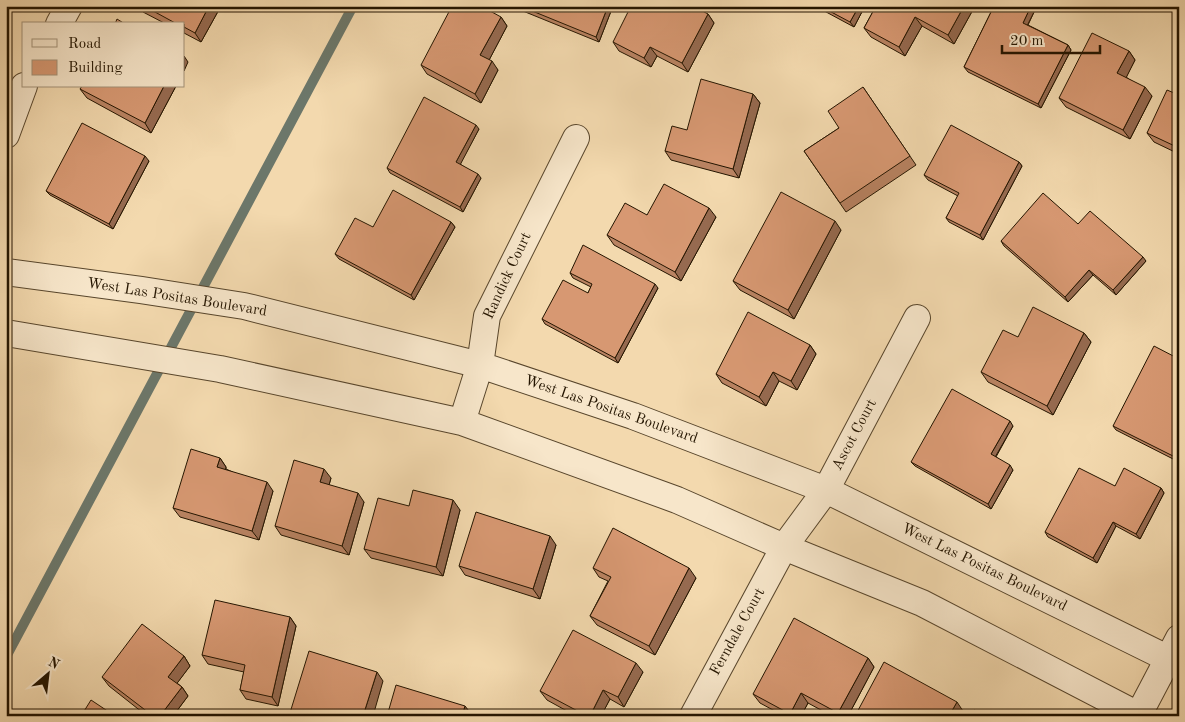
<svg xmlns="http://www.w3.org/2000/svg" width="1185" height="722" viewBox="0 0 1185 722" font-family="'Old Standard TT',serif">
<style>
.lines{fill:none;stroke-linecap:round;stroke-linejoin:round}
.stream{stroke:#6c776a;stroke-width:10}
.street-casing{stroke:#58462c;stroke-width:28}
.street{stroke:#f7e6ca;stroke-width:26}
.wall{fill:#b98362;stroke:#241500}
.shaded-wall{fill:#966a50;stroke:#241500}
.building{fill:#d79872;stroke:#241500}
.labels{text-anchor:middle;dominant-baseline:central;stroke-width:5;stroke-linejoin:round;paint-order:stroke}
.street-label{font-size:15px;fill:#241500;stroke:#f7e6ca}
</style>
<rect width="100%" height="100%" fill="#f3d9ae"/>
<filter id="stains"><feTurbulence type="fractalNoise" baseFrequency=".004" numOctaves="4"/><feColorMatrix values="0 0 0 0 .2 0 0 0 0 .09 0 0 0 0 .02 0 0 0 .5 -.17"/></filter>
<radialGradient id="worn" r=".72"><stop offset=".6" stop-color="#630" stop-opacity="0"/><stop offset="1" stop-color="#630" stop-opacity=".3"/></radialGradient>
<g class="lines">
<path class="stream" d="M6 657 353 6"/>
<defs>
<path id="street" d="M59 24 69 6
M6 135 24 86
M6 272 141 290 244 306 480 365 633 416 826 490 1179 664
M6 333 220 369 462 422 677 500 784 547 922 603 1140 716
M462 422 480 365 487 316 576 138
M693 716 784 547 826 490 917 318
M1138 716 1179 638"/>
</defs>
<use href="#street" class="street-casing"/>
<use href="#street" class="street"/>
</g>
<path class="wall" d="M140 6H221L201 42 184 33V24H166L143 12Z
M516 6H613L599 42 518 9Z
M815 6H865L854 27Z
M876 6H975L954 44 922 26 905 56 871 37 864 28Z
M994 6H1032L1035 10 1028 25 1068 45 1071 50 1041 108 968 72 964 67Z
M708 14 714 23 688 72 657 56 651 67 619 51 613 42Z
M501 17 507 26 489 60 498 70 481 103 427 74 421 65Z
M1129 51 1135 60 1126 77 1152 96 1130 139 1066 107 1059 98Z
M176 86 151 133 87 98 80 89Z
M863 87 916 165 846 212 804 151 839 128Z
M753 94 760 103 739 178 671 160 665 151 687 130Z
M1179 95V154L1154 142 1147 133Z
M479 129 460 164 481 178 463 212 390 173 387 168Z
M149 161 113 229 50 195 46 191Z
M1019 162 1022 166 983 240 949 222 946 218 958 196 928 180 924 175Z
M647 215 716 217 681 281 614 245 607 235Z
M451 222 455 227 414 300 339 259 335 254 373 227Z
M1078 224 1146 261 1116 295 1093 275 1068 302 1004 246 1001 241Z
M841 230 794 319 740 290 733 281Z
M570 273 658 288 618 363 545 324 542 319 588 293 591 287 573 278Z
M1084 333 1091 342 1053 415 988 382 981 372 1018 337Z
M810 345 816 354 797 390 779 381 766 406 722 383 716 374Z
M1179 359V462L1116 430 1113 426Z
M1013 426 996 457 1013 470 991 509 915 466 911 462Z
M220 458 226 467V469L273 491 259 540 180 517 173 508Z
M331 478 329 485 364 502 349 555 281 535 275 526Z
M1115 486 1161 488 1164 493 1140 539 1116 526 1097 563 1048 537 1045 532Z
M409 506 460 510 443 576 371 558 364 549Z
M556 545 540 599 465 575 459 566Z
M593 568 696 578 655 655 597 625 590 616 608 581 599 577Z
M290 617 296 626 278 706 246 699 240 690 244 672 208 664 202 655Z
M184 656 190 666 177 683 182 687 188 696 173 716H147L109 686 102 677Z
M868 658 874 667 848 716H832L808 703 801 716H784L760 703 753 694Z
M643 672 624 707 610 699 601 716H576L547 700 540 691Z"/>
<path class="shaded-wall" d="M209 6H221L201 42 195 33Z
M608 6H613L599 42 596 37Z
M859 6H865L854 27 850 22Z
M964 6H975L954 44 948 35Z
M1031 6H1032L1035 10 1026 28 1023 23Z
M708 14 714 23 688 72 682 63Z
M501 17 507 26 487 64 480 55Z
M915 17 922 26 905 56 899 47Z
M1068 45 1071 50 1041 108 1038 104Z
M650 47 657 56 651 67 644 58Z
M1129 51 1135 60 1124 82 1117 73Z
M184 56 188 62 184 71Z
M492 61 498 70 481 103 475 94Z
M164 86H176L151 133 145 123Z
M1145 87 1152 96 1130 139 1123 130Z
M753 94 760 103 739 178 733 169Z
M476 125 479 129 459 167 456 162Z
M145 156 149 161 113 229 109 224Z
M1019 162 1022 166 983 240 980 235Z
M478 174 481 178 463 212 460 207Z
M709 208 716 217 681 281 675 272Z
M835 221 841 230 794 319 788 310Z
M451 222 455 227 414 300 411 295Z
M1143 257 1146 261 1116 295 1113 290Z
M1089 270 1093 275 1068 302 1065 297Z
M655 284 658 288 618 363 615 358Z
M1084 333 1091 342 1053 415 1047 406Z
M810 345 816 354 797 390 791 381Z
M773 372 779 381 766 406 759 397Z
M1010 421 1013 426 994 459 991 454Z
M220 458 226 467 224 476 217 467Z
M1010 465 1013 470 991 509 988 504Z
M324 469 331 478 327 492 320 482Z
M267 482 273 491 259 540 252 531Z
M1161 488 1164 493 1140 539 1136 534Z
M358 493 364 502 349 555 342 546Z
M453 500 460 510 443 576 436 567Z
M1113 522 1116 526 1097 563 1093 558Z
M550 536 556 545 540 599 533 589Z
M689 568 696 578 655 655 649 646Z
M290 617 296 626 278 706 272 697Z
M184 656 190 666 175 686 168 677Z
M868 658 874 667 848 716H839L838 713Z
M636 663 643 672 624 707 618 697Z
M377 672 383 681 373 716H363Z
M182 687 188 696 173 716H160Z
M603 690 610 699 601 716H590Z
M801 693 808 703 801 716H792L790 714Z
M957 702 963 711 961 716H949Z
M465 706 472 715 471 716H462Z"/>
<path class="building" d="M144 6H209L195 33 184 27V24H177Z
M452 6H481L501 17 480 55 492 61 475 94 421 65Z
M520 6H608L596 37Z
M631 6H693L708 14 682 63 650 47 644 58 613 42Z
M820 6H859L850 22Z
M876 6H964L948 35 915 17 899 47 864 28Z
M994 6H1031L1023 23 1068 45 1038 104 964 67Z
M117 19 125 24H115Z
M1092 33 1129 51 1117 73 1145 87 1123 130 1059 98Z
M701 79 753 94 733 169 665 151 672 126 687 130Z
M82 86H164L145 123 80 89Z
M863 87 910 156 840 203 804 151 839 128 828 111Z
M1167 90 1179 95V148L1147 133Z
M424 97 476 125 456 162 478 174 460 207 387 168Z
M82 123 145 156 109 224 46 191Z
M951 125 1019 162 980 235 946 218 959 193 924 175Z
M664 184 709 208 675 272 607 235 625 203 647 215Z
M393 190 451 222 411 295 335 254 355 218 373 227Z
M781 192 835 221 788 310 733 281Z
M1043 193 1078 224 1090 211 1143 257 1113 290 1089 270 1065 297 1001 241Z
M583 245 655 284 615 358 542 319 563 280 588 293 592 284 570 273Z
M1033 307 1084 333 1047 406 981 372 1003 330 1018 337Z
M748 312 810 345 791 381 773 372 759 397 716 374Z
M1154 346 1179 359V459L1113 426Z
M952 389 1010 421 991 454 1010 465 988 504 911 462Z
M191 449 220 458 217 467 267 482 252 531 173 508Z
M294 460 324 469 320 482 358 493 342 546 275 526Z
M1079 468 1115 486 1124 468 1161 488 1136 534 1113 522 1093 558 1045 532Z
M413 490 453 500 436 567 364 549 378 498 409 506Z
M476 512 550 536 533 589 459 566Z
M613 528 689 568 649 646 590 616 611 577 593 568Z
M215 600 290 617 272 697 240 690 245 665 202 655Z
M794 618 868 658 838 713 801 693 790 714 753 694Z
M142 624 184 656 168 677 182 687 160 716H153L102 677Z
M573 630 636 663 618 697 603 690 590 716H587L540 691Z
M309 651 377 672 363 716H289Z
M884 662 957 702 949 716H855Z
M396 685 465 706 462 716H387Z
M91 700 115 716H81Z
M974 710 984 716H971Z"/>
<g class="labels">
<g class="street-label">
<text transform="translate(508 276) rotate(-65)">Randick Court</text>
<text transform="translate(177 298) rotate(9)">West Las Positas Boulevard</text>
<text transform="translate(611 410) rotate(19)">West Las Positas Boulevard</text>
<text transform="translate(855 435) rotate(-62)">Ascot Court</text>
<text transform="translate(984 568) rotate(26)">West Las Positas Boulevard</text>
<text transform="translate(738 632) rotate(-61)">Ferndale Court</text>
</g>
</g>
<rect width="1185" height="722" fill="none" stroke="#f3d9ae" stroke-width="25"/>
<rect x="8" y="8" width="1170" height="707" fill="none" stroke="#241500" stroke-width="2.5"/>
<rect x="12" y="12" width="1160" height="697" fill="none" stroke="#241500"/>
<rect x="22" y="22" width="162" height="65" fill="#f7e6ca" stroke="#a39279"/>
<rect x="32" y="39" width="25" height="8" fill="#f7e6ca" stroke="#a39279"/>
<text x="68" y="48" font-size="15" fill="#241500">Road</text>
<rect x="32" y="60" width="25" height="15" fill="#d79872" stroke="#a39279"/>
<text x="68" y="72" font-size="15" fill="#241500">Building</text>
<g transform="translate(48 674) rotate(28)" stroke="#f7e6ca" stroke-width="4" paint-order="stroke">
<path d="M0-4L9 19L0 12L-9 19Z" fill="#241500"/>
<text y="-8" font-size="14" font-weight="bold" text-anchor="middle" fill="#241500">N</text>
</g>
<path d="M1002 45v8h98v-8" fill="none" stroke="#241500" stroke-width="2.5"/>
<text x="1010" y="45" font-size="15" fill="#241500" stroke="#f7e6ca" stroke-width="4" paint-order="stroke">20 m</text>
<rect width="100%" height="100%" filter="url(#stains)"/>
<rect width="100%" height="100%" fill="url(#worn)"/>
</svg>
